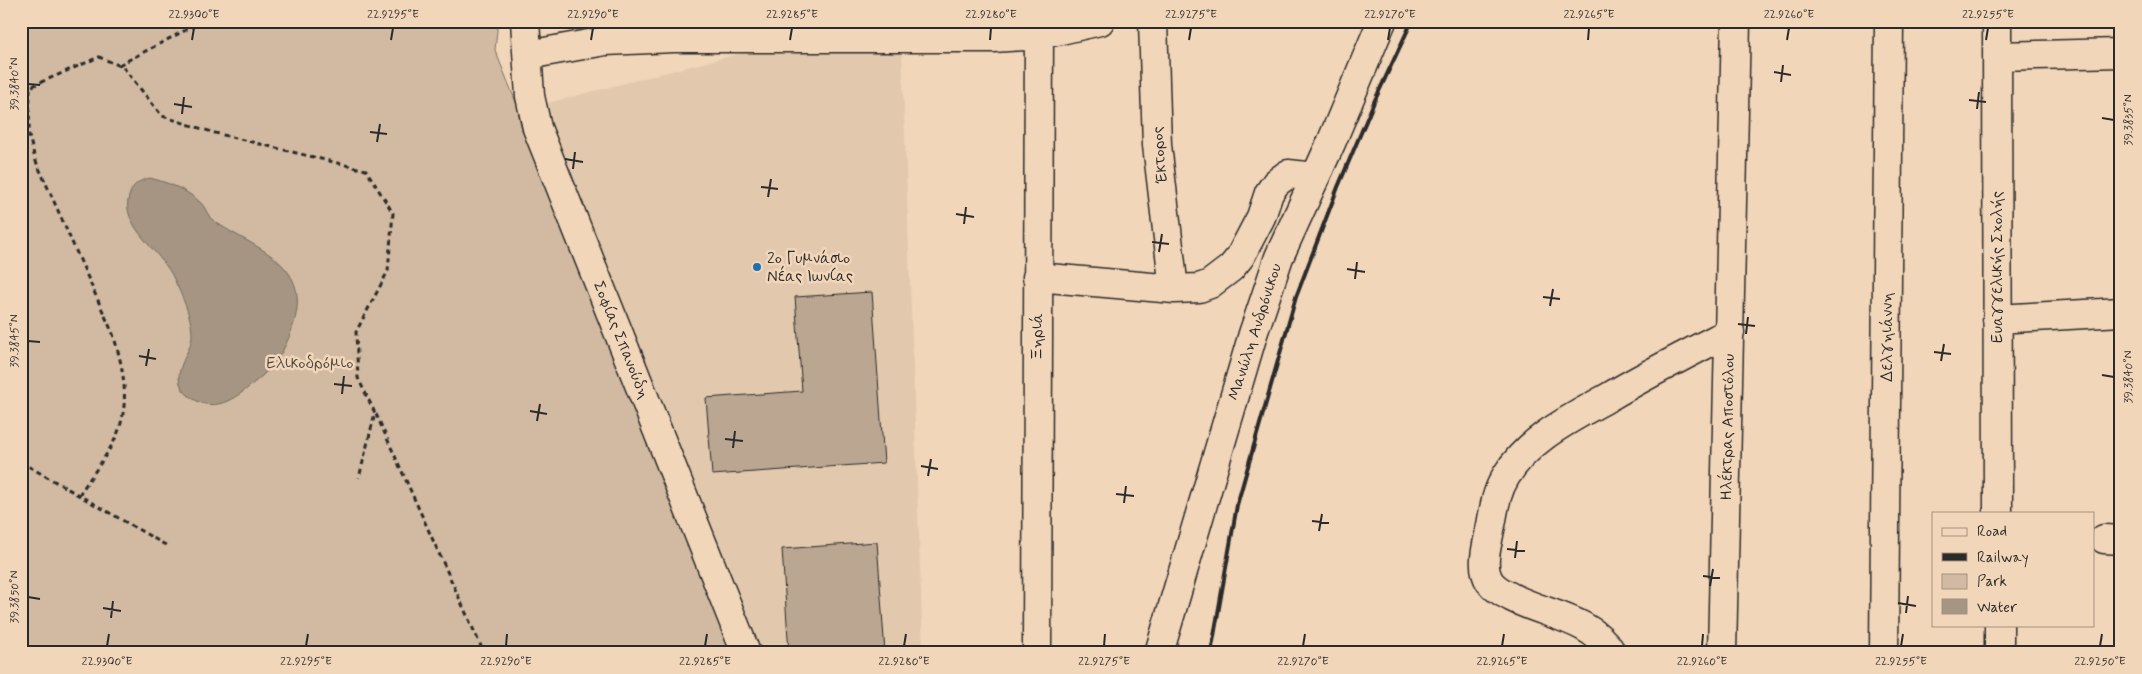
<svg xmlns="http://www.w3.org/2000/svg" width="2142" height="674" viewBox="0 0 2142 674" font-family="Mynerve,sans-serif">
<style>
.built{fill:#e2c8ad}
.green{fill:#d1baa1;stroke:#7e7266}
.water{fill:#a59582;stroke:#746b5f}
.building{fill:#bba692;stroke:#2b2b2b}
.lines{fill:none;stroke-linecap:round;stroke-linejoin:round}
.street-casing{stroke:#2b2b2b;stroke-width:31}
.path{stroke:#2b2b2b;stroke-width:3;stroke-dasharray:5 4;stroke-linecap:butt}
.street{stroke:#f2d6b9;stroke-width:28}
.rail{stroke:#2b2b2b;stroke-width:4}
.ticks{fill:none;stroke:#2b2b2b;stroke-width:2}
.poi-dot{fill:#1f6fb2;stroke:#f2d6b9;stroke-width:2}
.labels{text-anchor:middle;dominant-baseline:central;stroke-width:5;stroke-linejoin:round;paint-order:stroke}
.street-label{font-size:16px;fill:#2b2b2b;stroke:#f2d6b9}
.poi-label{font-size:16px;fill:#2b2b2b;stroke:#f2d6b9;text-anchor:start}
.park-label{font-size:16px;fill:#4c4843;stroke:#f2d6b9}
.neatline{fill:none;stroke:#2b2b2b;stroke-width:2}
.ticks-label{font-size:12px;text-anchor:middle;fill:#2b2b2b}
</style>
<rect width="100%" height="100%" fill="#f2d6b9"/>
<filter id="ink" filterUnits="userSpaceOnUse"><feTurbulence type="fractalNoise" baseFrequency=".02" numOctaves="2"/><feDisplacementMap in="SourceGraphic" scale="10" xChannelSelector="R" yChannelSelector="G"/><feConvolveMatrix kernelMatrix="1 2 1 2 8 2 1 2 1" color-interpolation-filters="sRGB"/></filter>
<g filter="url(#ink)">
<path class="built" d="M765 47 902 53 923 653H760L540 105Z"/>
<path class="green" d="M21 21H498L495 50 738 653H21Z"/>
<path class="water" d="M150 178C169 183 186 189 201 203 206 208 208 217 214 221 254 249 312 261 294 323 288 343 279 361 263 375 242 393 216 419 188 395 182 390 179 384 179 376 180 361 193 347 192 333 191 315 182 296 174 279 163 253 119 225 129 196 133 184 138 181 150 178Z"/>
<path class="building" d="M872 292 884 463 712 475 706 398 802 391 795 297Z
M877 542 885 653H789L782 549Z"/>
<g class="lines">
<defs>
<path id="street" d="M525 21 530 96 537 128 746 653
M1153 21 1157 145 1174 289
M1997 21 1998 513
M528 55 605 41 674 38H993L1039 35 1100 21
M1997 56 2121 53
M1037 277 1174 289 1199 288 1210 284 1231 268 1240 257 1261 217 1269 193 1276 183 1288 174 1316 177
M1997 319 2121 312
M2104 539 2121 540
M1999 625V653
M1037 653 1039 21
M1159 653 1253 334 1279 257 1331 143 1382 21
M1612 653C1591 618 1545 615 1511 597 1505 594 1494 588 1490 582 1480 567 1487 546 1490 530 1494 511 1495 494 1506 476 1528 439 1570 419 1607 398 1647 374 1689 353 1730 332
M1722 653 1736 21
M1884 653 1889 21"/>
</defs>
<use href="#street" class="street-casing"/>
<path class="path" d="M119 65 203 21
M21 84 30 87
M376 414 484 653
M21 462 169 547
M79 495C90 478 103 461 113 443 132 408 124 370 113 334L35 159 29 136 30 87 99 57 123 67 162 116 215 133 366 170 393 213 388 271 356 332 358 378 375 413 359 478"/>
<use href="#street" class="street"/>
<path class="rail" d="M1211 653 1237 505 1296 297 1338 187 1374 102 1412 21"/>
</g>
</g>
<path class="ticks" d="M192 40 194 28M391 40 393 28M591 40 593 28M790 40 792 28M990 40 991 28M1189 40 1191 28M1388 40 1390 28M1588 40 1589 28M1787 40 1789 28M1986 40 1988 28M1774 72 1791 75M1781 82 1783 65M28 84 40 85M1969 100 1986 102M174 104 192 107M1977 109 1979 92M182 114 184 97M2102 118 2114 120M370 132 387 134M377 142 380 124M565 159 583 162M573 169 575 152M761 187 778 189M768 197 771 179M956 214 974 217M964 224 966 207M1152 242 1169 244M1159 252 1162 234M1347 269 1365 272M1355 279 1357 262M1543 297 1560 299M1550 306 1553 289M1738 324 1755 326M1746 334 1748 317M28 341 40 342M1934 352 1951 354M139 356 156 359M1941 361 1944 344M146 366 149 349M2102 375 2114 377M334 384 352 386M342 394 344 376M530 411 547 414M537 421 540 404M725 439 743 441M733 448 735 431M921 466 938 469M928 476 931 459M1116 494 1134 496M1124 503 1126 486M1312 521 1329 523M1319 531 1322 514M1507 549 1525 551M1515 558 1517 541M1703 576 1720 578M1710 586 1713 569M28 597 40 599M1898 603 1916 606M103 608 121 611M1906 613 1908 596M111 618 113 601M107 646 109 634M306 646 308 634M506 646 507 634M705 646 707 634M904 646 906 634M1104 646 1105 634M1303 646 1305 634M1502 646 1504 634M1702 646 1703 634M1901 646 1903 634M2100 646 2102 634"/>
<circle class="poi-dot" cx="757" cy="267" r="5"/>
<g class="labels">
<g class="street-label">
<text transform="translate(1160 155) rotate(-95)">Έκτορος</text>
<text transform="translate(1997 267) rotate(-90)">Ευαγγελικής Σχολής</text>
<text transform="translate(1255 332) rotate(-72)">Μανώλη Ανδρόνικου</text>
<text transform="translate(1037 337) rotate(-90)">Ξηριά</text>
<text transform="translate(1887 337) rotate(-90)">Δελγηιάννη</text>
<text transform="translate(621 340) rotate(68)">Σοφίας Σπανούδη</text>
<text transform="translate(1728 427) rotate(-89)">Ηλέκτρας Αποστόλου</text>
</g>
<g class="poi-label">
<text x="767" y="258">2ο Γυμνάσιο<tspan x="767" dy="18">Νέας Ιωνίας</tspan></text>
</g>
<g class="park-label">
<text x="310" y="363">Ελικοδρόμιο</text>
</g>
</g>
<rect width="2142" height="674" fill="none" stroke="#f2d6b9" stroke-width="55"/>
<rect x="1932" y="512" width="162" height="115" fill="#f2d6b9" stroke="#a29280"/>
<rect x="1942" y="528" width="25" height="8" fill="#f2d6b9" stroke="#a29280"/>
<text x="1977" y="536" font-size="15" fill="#2b2b2b">Road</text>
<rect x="1942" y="553" width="25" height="8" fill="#2b2b2b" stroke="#a29280"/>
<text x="1977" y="562" font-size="15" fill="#2b2b2b">Railway</text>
<rect x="1942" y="574" width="25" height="15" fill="#d1baa1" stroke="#a29280"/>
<text x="1977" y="586" font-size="15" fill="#2b2b2b">Park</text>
<rect x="1942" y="599" width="25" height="15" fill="#a59582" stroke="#a29280"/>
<text x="1977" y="612" font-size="15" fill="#2b2b2b">Water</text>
<rect x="28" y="28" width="2086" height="618" class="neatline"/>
<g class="ticks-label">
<text x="194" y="18">22.9300°E</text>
<text x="393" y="18">22.9295°E</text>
<text x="593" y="18">22.9290°E</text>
<text x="792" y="18">22.9285°E</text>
<text x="991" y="18">22.9280°E</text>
<text x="1191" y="18">22.9275°E</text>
<text x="1390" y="18">22.9270°E</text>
<text x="1589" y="18">22.9265°E</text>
<text x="1789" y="18">22.9260°E</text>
<text x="1988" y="18">22.9255°E</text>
<text transform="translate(14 84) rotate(-90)" y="4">39.3840°N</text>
<text transform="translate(2128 120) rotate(-90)" y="4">39.3835°N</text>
<text transform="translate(14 341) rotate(-90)" y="4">39.3845°N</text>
<text transform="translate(2128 377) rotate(-90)" y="4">39.3840°N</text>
<text transform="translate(14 597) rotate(-90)" y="4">39.3850°N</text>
<text x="107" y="665">22.9300°E</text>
<text x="306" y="665">22.9295°E</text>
<text x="506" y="665">22.9290°E</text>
<text x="705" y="665">22.9285°E</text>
<text x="904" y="665">22.9280°E</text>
<text x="1104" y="665">22.9275°E</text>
<text x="1303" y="665">22.9270°E</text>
<text x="1502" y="665">22.9265°E</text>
<text x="1702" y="665">22.9260°E</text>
<text x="1901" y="665">22.9255°E</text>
<text x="2100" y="665">22.9250°E</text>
</g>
</svg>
